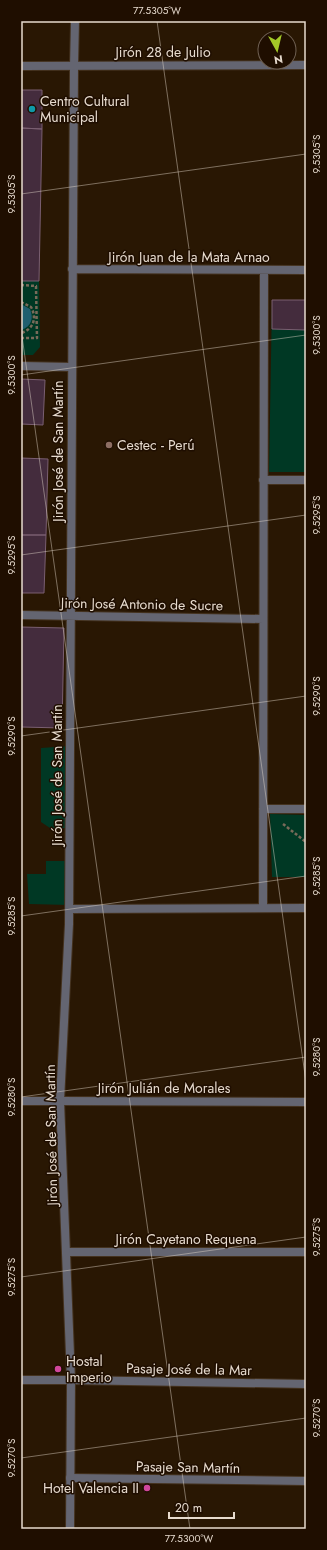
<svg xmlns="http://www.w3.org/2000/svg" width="327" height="1550" viewBox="0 0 327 1550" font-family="Jost,sans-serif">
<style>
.green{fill:#003824}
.water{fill:#205f6f}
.building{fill:#442c3d;stroke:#7a5f71}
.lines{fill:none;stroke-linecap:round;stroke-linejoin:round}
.service-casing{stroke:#44321f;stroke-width:10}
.pedestrian-casing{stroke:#44321f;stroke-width:10}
.minor-casing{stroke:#44321f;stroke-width:10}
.tertiary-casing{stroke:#44321f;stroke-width:10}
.path{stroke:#796a59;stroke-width:2.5;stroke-dasharray:3 2;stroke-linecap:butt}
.service{stroke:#646571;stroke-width:8}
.pedestrian{stroke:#646571;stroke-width:8}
.minor{stroke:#646571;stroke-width:8}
.tertiary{stroke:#646571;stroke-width:8}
.ticks{fill:none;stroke:#e7dbce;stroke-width:1;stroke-opacity:0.45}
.culture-dot{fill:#0f9aa8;stroke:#1f0e00;stroke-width:1.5}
.education-dot{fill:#8d6e63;stroke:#1f0e00;stroke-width:1.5}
.hotel-dot{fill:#d1479c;stroke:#1f0e00;stroke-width:1.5}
.labels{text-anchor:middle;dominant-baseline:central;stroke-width:3;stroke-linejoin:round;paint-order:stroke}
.street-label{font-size:14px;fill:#e7dbce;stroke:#1f0e00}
.poi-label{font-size:14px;fill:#e7dbce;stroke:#1f0e00;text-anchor:start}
.neatline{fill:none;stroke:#e7dbce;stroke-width:1.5}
.ticks-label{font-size:10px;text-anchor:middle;fill:#e7dbce}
</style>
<rect width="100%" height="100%" fill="#291703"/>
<path class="green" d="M21 281H39L40 347 33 355H21Z
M272 300H306V472H269Z
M70 746V828H50L41 822V748Z
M270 814 306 815V877H272Z
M46 861H69V905L29 904 27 874H46Z"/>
<path class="water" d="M21 304 30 309C34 319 31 326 22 330Z"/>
<path class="building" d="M21 90H42V129L21 128Z
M21 128 42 129 39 281H21Z
M272 300H306V330L272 329Z
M21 379 45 380 43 425 21 424Z
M21 458 48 459 46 535H21Z
M21 535H46L44 593H21Z
M21 627 64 628 62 728 21 727Z"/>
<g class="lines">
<defs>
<path id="service" d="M21 366 72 367"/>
<path id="pedestrian" d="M60 1101 306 1102
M67 1252H306
M71 1380 306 1384
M70 1478 306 1481"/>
<path id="minor" d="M72 269 306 270
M263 480H306
M21 615 263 619
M263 809H306
M263 908 264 270
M69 909 306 908
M21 1101H60
M21 1380H71
M70 1529 71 1380 60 1101 69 924 74 66 75 21"/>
<path id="tertiary" d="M21 66 306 65"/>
</defs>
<use href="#service" class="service-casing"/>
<use href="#pedestrian" class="pedestrian-casing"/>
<use href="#minor" class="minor-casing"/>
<use href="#tertiary" class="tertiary-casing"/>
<path class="path" d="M21 285 36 286 37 338H21
M21 302 31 307C37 318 34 329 21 333
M283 824 306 842"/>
<use href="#service" class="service"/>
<use href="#pedestrian" class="pedestrian"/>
<use href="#minor" class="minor"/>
<use href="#tertiary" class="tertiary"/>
</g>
<path class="ticks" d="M157 21 306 1082M21 194 306 154M21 329 190 1529M21 375 306 335M21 555 306 515M21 736 306 696M21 916 306 876M21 1097 306 1057M21 1277 306 1237M21 1458 306 1418"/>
<circle class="culture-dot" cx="32" cy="109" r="4"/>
<circle class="education-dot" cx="109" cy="445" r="4"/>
<g class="hotel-dot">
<circle cx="58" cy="1369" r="4"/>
<circle cx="147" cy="1488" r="4"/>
</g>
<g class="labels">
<g class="street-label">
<text x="163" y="52">Jirón 28 de Julio</text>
<text x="189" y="257">Jirón Juan de la Mata Arnao</text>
<text transform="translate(58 451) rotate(-90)">Jirón José de San Martín</text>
<text transform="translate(142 604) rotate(1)">Jirón José Antonio de Sucre</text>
<text transform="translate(57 775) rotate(-90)">Jirón José de San Martín</text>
<text x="164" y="1088">Jirón Julián de Morales</text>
<text transform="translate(51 1135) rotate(-91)">Jirón José de San Martín</text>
<text x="186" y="1239">Jirón Cayetano Requena</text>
<text transform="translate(189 1369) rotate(1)">Pasaje José de la Mar</text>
<text transform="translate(188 1467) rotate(1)">Pasaje San Martín</text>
</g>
<g class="poi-label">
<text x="40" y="101">Centro Cultural<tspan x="40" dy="16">Municipal</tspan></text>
<text x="117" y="445">Cestec - Perú</text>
<text x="66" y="1361">Hostal<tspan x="66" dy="16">Imperio</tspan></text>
<text x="139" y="1488" text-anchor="end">Hotel Valencia II</text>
</g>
</g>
<rect width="327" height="1550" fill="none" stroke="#1f0e00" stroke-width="44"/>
<g transform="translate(277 50) rotate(172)"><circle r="19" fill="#1f0e00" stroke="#6f6052"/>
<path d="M0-3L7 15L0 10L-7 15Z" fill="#a3c927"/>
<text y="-6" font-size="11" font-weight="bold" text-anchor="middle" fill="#e7dbce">N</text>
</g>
<path d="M169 1512v6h65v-6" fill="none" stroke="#e7dbce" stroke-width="2"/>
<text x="175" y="1512" font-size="12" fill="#e7dbce" stroke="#1f0e00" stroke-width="3" paint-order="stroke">20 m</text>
<rect x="22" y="22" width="283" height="1506" class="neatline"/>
<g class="ticks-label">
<text x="157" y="14">77.5305°W</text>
<text transform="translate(316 154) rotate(-90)" y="4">9.5305°S</text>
<text transform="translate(11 194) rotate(-90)" y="4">9.5305°S</text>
<text transform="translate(316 335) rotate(-90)" y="4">9.5300°S</text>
<text transform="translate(11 375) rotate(-90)" y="4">9.5300°S</text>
<text transform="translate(316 515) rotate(-90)" y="4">9.5295°S</text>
<text transform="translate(11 555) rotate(-90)" y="4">9.5295°S</text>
<text transform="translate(316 696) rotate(-90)" y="4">9.5290°S</text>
<text transform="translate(11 736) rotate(-90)" y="4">9.5290°S</text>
<text transform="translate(316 876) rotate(-90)" y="4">9.5285°S</text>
<text transform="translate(11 916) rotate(-90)" y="4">9.5285°S</text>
<text transform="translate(316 1057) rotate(-90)" y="4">9.5280°S</text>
<text transform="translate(11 1097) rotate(-90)" y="4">9.5280°S</text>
<text transform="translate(316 1237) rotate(-90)" y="4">9.5275°S</text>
<text transform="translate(11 1277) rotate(-90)" y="4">9.5275°S</text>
<text transform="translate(316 1418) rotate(-90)" y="4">9.5270°S</text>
<text transform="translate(11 1458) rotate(-90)" y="4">9.5270°S</text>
<text x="189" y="1542">77.5300°W</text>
</g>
</svg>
